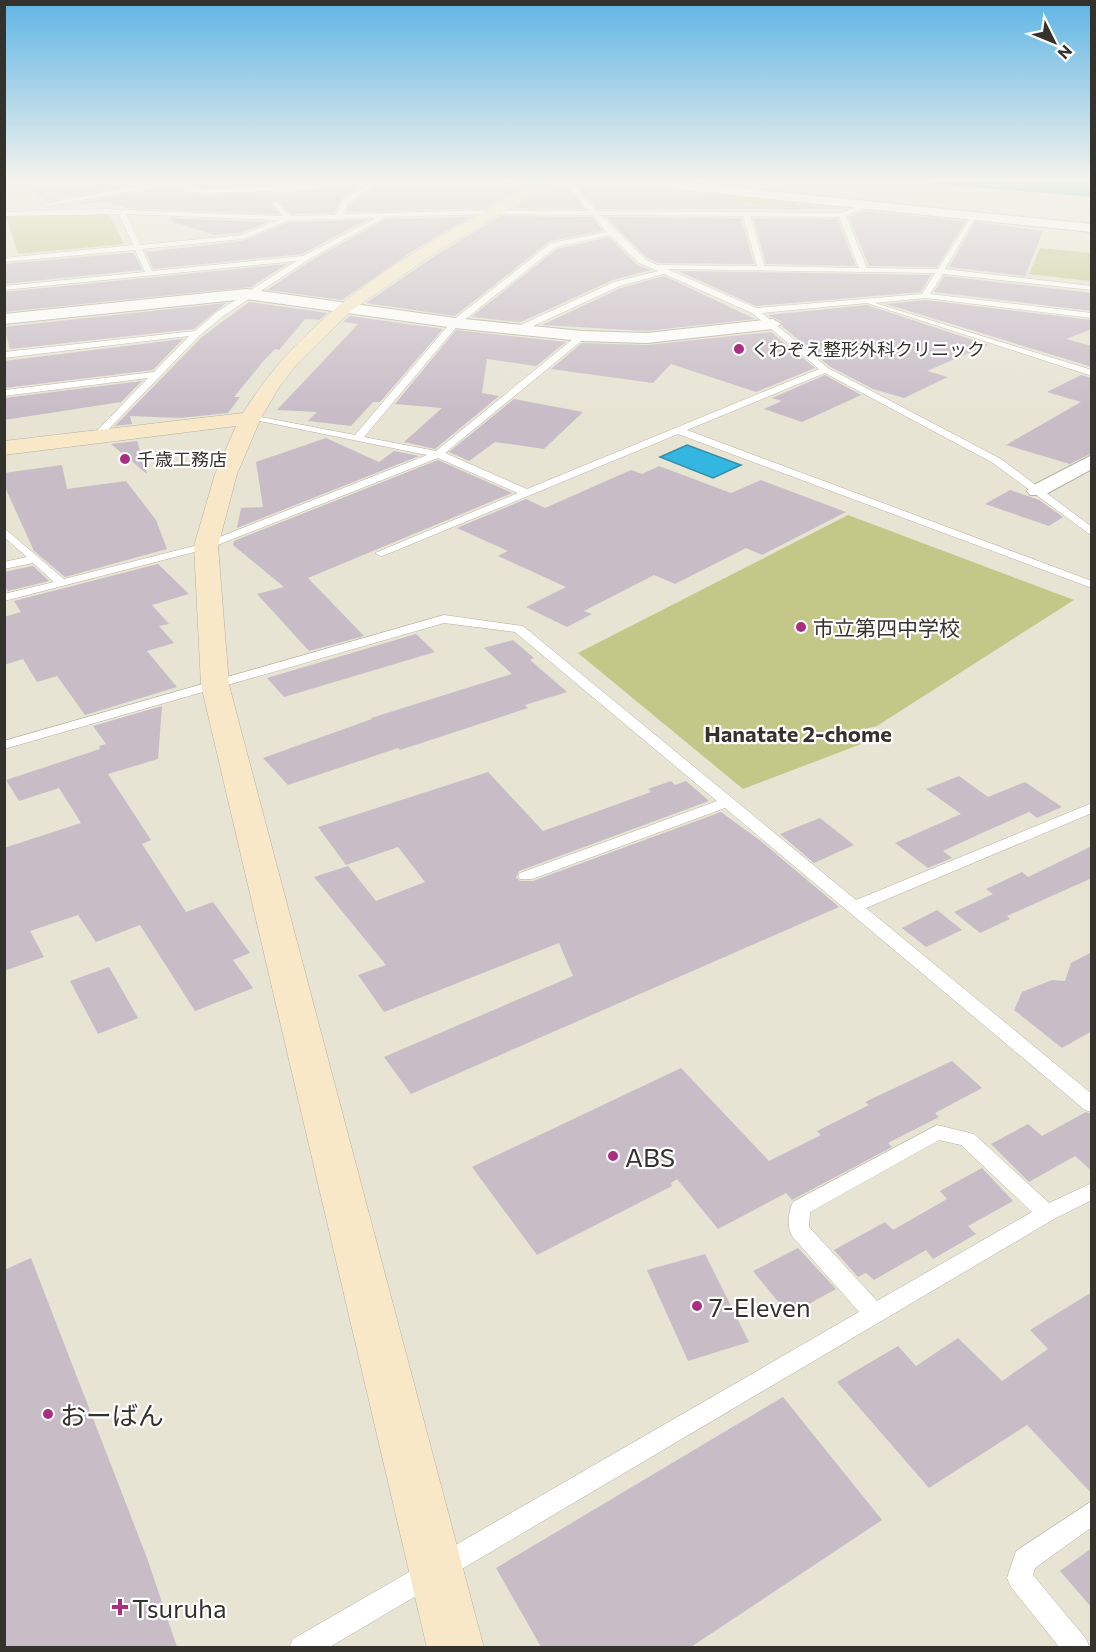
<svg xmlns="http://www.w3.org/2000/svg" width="1096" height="1652" viewBox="0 0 1096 1652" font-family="Commissioner,'Noto Sans JP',sans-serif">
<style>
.green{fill:#c3c788}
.water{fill:#33b7e0;stroke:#338faa;stroke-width:1.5}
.building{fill:#c8bcc7}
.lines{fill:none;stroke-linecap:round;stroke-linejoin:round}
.lane-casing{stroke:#b6b2a4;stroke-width:1}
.street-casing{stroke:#b6b2a4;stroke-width:2}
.secondary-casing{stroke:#b6b2a4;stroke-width:1}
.lane{fill:#fff;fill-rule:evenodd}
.street{fill:#fff;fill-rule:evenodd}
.secondary{fill:#f8e8c8;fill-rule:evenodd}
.poi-dot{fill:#a92e80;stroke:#fff;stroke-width:2}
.labels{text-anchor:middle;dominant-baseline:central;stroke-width:4.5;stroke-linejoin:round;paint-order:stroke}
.far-poi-label{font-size:18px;fill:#33322c;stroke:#fff;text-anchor:start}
.poi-label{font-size:21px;fill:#33322c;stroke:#fff;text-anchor:start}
.neighbourhood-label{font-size:22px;font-weight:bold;fill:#33322c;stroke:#fff}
.near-poi-label{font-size:26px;fill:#33322c;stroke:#fff;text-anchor:start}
</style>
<rect width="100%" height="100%" fill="#e7e4d4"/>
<path class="green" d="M721 193 797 202 796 208 708 201Z
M44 213 109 215 124 244 18 254 6 216Z
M1040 248 1091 253V281L1029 274Z
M848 515 1074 600 877 726 853 732 864 743 743 789 578 653Z"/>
<path class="water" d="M897 180H1091V196Z
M687 445 741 465 713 478 660 457Z"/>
<path class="building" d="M47 180H160L45 201 26 186Z
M184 180H334L203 188 183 182Z
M379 180H535L486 208 346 212 349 205 379 186Z
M577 180 617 182 624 186 728 197 746 203 745 205 796 208 800 204 845 209H597L574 182Z
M351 184 362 186 341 199 334 213 291 214 276 199 271 203 278 214 127 208 105 202 53 207 169 187 203 196 328 190Z
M565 186 584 209 515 208 544 190V198Z
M864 211 966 221 937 267 869 266 849 217Z
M501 216 592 217 603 231 550 241 455 316 366 303 436 255Z
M470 217 414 250 342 300 267 290 309 262 386 219Z
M606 217 741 218 754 264 658 263 646 257Z
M170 218 268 222 241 233 215 235 173 222Z
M753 218 837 219 856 266 766 264Z
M366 220 302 254 153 269 146 252 243 241 289 222Z
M975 222 1043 231 1025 276 949 267Z
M609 237 637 265 651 270 613 280 521 322 471 317 557 249Z
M127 253H134L142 270 4 284V264Z
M287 264 251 287 4 312V292Z
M678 271 931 275 921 292 756 306Z
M664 276 755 319 647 331 542 325 621 288Z
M944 276 1092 293V311L934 292Z
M925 300 1092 320V329L1066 339 1092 346V367L886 304Z
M249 302 328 313 319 320 305 319 279 350 275 349 266 358 234 397H240L228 413 180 418 130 416 132 424 115 426 202 337Z
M226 303 194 329 10 349 4 327Z
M867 305 988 345 927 371 948 377 904 398 873 389 829 366 782 326V322L768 315Z
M350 316 443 329 380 402H373L351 426 308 421 317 412 277 410 358 324 343 322Z
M456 330 566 342 536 366 487 359 482 393 499 396 435 449 404 442 442 408 395 404Z
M771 332 815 368 756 392 671 364 653 383 551 369 582 343 647 345Z
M183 339 153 370 4 388V361Z
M825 375 861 395 802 422 764 409 782 401 772 398Z
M1081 375 1092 378V453L1070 464 1006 445 1081 402 1047 392Z
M142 381 121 402 4 420V398Z
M514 399 583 412 544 449 495 442 469 461 449 452Z
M326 438 379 462 394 451 419 456 237 528 241 508 263 507 256 462Z
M137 441 147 474 111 444Z
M438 460 512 493 308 578 364 636 309 651 257 594 284 587 233 545 234 541Z
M62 465 67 489 126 481 156 520 167 549 65 577 34 551 4 485V473Z
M659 466 731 493 761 480 846 512 762 555 746 548 675 584 654 575 584 611 592 614 567 627 526 607 566 587 498 556 508 551 457 528 526 499 545 508 631 470 642 474Z
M1010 490 1039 500 1063 517 1049 526 985 504Z
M158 564 189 594 152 605 169 624 159 626 174 643 147 651 177 687 85 715 57 676 37 682 23 659 4 665V617L21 612 14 601Z
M33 566 49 581 8 591 4 585V572Z
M416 634 435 652 284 697 267 678Z
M513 640 534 658 530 660 567 692 525 705 528 708 400 750 398 748 288 785 263 758 372 719 371 718 512 674 484 648Z
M162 706 158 759 108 774 151 840 142 844 186 912 213 902 250 953 233 960 253 988 195 1011 140 925 96 942 78 915 30 931 44 957 4 971V848L81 823 59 788 19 801 6 780 100 749 99 746 106 744 93 726Z
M488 772 543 831 651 792 648 789 671 781 675 785 686 781 709 801 519 871 516 877 520 881H533L721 812 762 842 839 907 411 1094 384 1057 573 976 559 943 384 1012 358 975 386 965 314 877 348 866 376 901 425 882 398 847 346 865 318 827Z
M959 776 988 797 1025 782 1062 807 1037 818 1029 812 982 833 943 851 952 858 928 868 895 843 961 814 926 789Z
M820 818 854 845 814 863 780 834Z
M1092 846V878L1007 916 1010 919 980 933 954 912 993 894 986 889 1022 872 1028 877Z
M937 910 962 930 926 947 902 928Z
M1092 952V1031L1062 1048 1014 1010 1022 992 1052 980 1065 981 1071 963Z
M109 967 138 1018 98 1034 70 981Z
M952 1061 982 1088 935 1113 939 1117 888 1143 892 1147 792 1200 786 1193 718 1229 677 1179 671 1183 672 1186 537 1255 472 1167 681 1068 769 1161 821 1135 817 1131 869 1105 865 1102Z
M1086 1112 1092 1114V1171L1075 1156 1029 1182 991 1144 1028 1124 1042 1136Z
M982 1168 1013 1201 968 1226 976 1234 933 1259 926 1250 874 1280 866 1273 858 1277 834 1250 885 1222 893 1230 947 1199 940 1191Z
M798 1248 836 1289 789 1315 753 1271Z
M705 1254 749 1342 688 1361 647 1270Z
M31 1258 147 1558 177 1647H4V1270Z
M1092 1292V1494L1027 1425 929 1488 837 1382 898 1346 916 1366 958 1338 1002 1381 1048 1349 1030 1330Z
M783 1397 882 1520 691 1647H541L496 1568Z
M1092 1548V1608L1060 1571Z"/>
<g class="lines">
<defs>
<path id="lane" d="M4 180H12L4 184Z
M173 180H182L178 183 203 190 328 184 343 180 378 182V184L347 203 343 214 494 210 589 211 563 180H570L596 211 841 213 865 204 867 207 846 216 867 268 938 269 972 216H976L945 269 1092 286V290L943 274 930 294 1092 313V318L925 298 875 303 1092 370V376L867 303 762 313 828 368 1001 459 1092 527V536L993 463 825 373 687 430 1092 581V588L678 434 385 555 381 556 375 553 518 493 438 458 210 548 4 601V594L54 582 33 563 4 569V562L27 557 4 537V528L64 579 202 544 427 455 245 418 250 415 355 435 452 321 551 243 607 232 593 215 494 214 385 217 308 260 223 316 200 335 100 438 92 436 148 378 4 396V390L154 372 189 336 4 358V352L195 331 217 312 296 261 4 290V286L145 272 135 250 4 262V258L133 245 119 214 4 216V212L102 209 283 216 273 203 276 201 290 216 336 215 342 201 369 184 351 182 328 188 203 194 169 185 46 206 43 204ZM126 214 278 220 242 235 140 245ZM600 215 743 216 757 266 657 265 645 259ZM750 216 839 217 859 268 764 266ZM376 218 303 256 152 271 142 249 243 239 289 220ZM610 235 639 263 658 271 614 282 512 329V333H518L620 286 664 274 752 313 819 369 527 489 445 453 585 338V334H579L436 451 364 437 458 325 556 247ZM667 269 935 273 922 294 756 308Z
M444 615 523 626 856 900 1092 803V813L866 908 1092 1094V1112L1085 1110 725 808 532 879H520L518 876 520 873 717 801 515 632 444 623 4 749V741Z
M937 1125 974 1134 1049 1203 1092 1183V1200L1054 1219 328 1648H289L293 1639 859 1312 792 1236C787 1227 788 1212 793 1202ZM939 1140 961 1145 1032 1212 877 1301 809 1227 810 1212Z
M1092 1501V1527L1035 1568 1033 1575 1086 1639 1090 1648H1060L1011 1587 1007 1578 1016 1551Z"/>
<path id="street" d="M618 180H661L1092 224V232L624 184Z
M246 289 455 318 582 331 647 333 773 319 781 324 773 329 647 343 582 341 455 328 246 299 4 324V314Z
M1092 455V469L1044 495H1030L1027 491 1030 487Z"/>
<path id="secondary" d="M540 180H557L435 253 351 311 297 364 278 389 261 418 237 474 218 546 229 685 484 1648H427L201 685 194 546 215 474 236 426 4 455V441L243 413C314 299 427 244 540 180Z"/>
</defs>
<use href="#lane" class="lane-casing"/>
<use href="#street" class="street-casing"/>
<use href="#secondary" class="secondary-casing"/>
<use href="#lane" class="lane"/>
<use href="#street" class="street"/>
<use href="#secondary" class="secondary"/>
</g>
<linearGradient id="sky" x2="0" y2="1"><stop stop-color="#5fb5e5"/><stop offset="0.44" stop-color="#f4f3ec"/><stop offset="1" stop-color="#f4f3ec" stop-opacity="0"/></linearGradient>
<rect width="1096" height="411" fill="url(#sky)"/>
<g class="poi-dot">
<circle cx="739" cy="349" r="6"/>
<circle cx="125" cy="459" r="6"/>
<circle cx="801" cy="627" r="6"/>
<circle cx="613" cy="1156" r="6"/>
<circle cx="697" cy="1306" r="6"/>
<circle cx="48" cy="1414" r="6"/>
<path d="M117 1598h6v6h6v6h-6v6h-6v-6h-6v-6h6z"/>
</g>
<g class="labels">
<g class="far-poi-label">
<text x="751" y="349">くわぞえ整形外科クリニック</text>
<text x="137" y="459">千歳工務店</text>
</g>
<g class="poi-label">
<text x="813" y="627">市立第四中学校</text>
</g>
<g class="neighbourhood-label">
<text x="798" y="733">Hanatate 2-chome</text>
</g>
<g class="near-poi-label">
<text x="625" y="1156">ABS</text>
<text x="709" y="1306">7-Eleven</text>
<text x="60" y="1414">おーばん</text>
<text x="132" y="1607">Tsuruha</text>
</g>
</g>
<rect width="1096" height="1652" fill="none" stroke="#33322c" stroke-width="12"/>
<g transform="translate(1054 42) rotate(133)" stroke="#ffffff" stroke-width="4.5" paint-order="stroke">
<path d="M0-4.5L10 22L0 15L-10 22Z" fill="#33322c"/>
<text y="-9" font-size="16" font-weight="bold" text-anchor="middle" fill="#33322c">N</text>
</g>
</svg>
